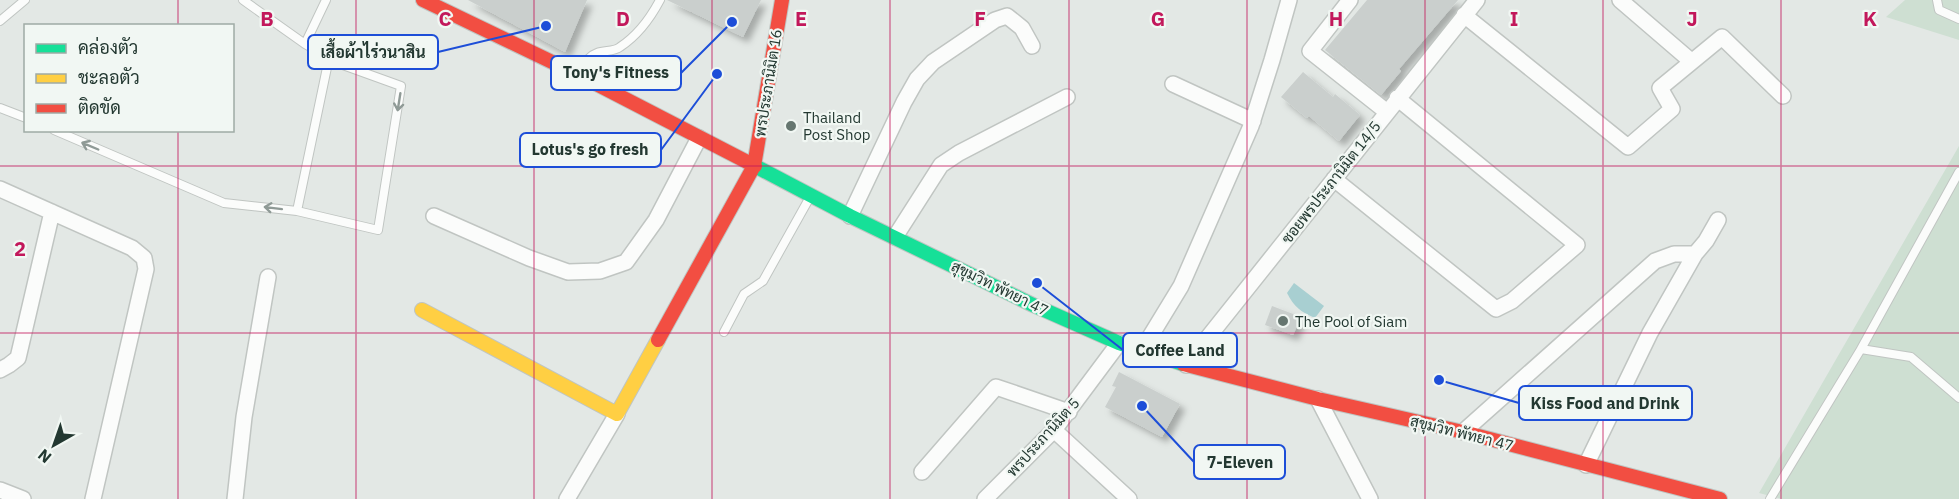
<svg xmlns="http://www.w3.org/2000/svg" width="1959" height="499" viewBox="0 0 1959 499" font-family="'IBM Plex Sans',Sarabun,sans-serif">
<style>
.green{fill:#cedfd2}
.water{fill:#a8cfd1}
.building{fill:#cacfcd;filter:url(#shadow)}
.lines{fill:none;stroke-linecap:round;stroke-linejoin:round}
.lane-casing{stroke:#c0c5c2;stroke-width:10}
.street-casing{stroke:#c0c5c2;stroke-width:18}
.fast-casing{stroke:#bfc5c2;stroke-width:16}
.slow-casing{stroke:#bfc5c2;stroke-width:16}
.jam-casing{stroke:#bfc5c2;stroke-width:16}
.lane{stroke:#fbfcfb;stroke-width:8}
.street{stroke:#fbfcfb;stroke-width:15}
.fast{stroke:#16e098;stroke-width:14}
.slow{stroke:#ffcf43;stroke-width:14}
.jam{stroke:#f24e42;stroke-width:14}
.oneway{stroke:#8f9a96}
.grid{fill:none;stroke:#c2185b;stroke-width:1.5;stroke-opacity:0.55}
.poi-dot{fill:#667670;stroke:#f1f7f3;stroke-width:2}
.labels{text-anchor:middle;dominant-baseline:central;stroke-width:4.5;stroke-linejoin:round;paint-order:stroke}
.street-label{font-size:15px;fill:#233831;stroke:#f1f7f3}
.poi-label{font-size:15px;fill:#233831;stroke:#f1f7f3;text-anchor:start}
.grid-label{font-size:20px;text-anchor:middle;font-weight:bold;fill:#c2185b;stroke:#f1f7f3;stroke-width:4.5;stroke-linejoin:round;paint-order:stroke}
.leader{fill:none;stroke:#1d4ed8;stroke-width:2}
.callout-dot{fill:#1d4ed8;stroke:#f1f7f3;stroke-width:2}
.callout{fill:#f1f7f3;stroke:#1d4ed8;stroke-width:2}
.callout-label{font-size:16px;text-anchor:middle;font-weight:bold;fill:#233831}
</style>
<defs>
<filter id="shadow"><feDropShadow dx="5.5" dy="5.5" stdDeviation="3" flood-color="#0004"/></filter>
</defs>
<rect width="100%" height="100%" fill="#e3e8e5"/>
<path class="green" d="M1905 0H1959V40L1886 17Z
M1959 146V499H1782L1759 493Z"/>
<path class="water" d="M1294 283 1324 306 1315 318C1301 312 1294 307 1287 293Z"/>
<path class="building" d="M468 0H587L565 52Z
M667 0H761L743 37Z
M1367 0H1458L1399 69 1401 71 1381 95 1325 50Z
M1303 72 1333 97 1335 94 1360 115 1339 141 1309 116 1307 118 1281 97Z
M1272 306 1301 317 1293 335 1265 325Z
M1119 372 1180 404 1162 437 1105 407 1116 387 1112 386Z"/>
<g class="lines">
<defs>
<path id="lane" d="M1937 0 1939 10 1959 19
M0 21 25 0
M305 44 326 0
M577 73C583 66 588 56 597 53 605 50 614 52 620 47 637 36 651 17 660 0
M0 108 26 118
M54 130 224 203 297 211 378 230 401 86 340 64 305 44 243 0
M297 211 329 58
M724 332 744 294 763 281 810 197
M1861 349 1911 357 1959 398
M1770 499 1861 349 1959 172"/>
<path id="street" d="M1350 0 1310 51 1387 112
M1620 0 1691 61
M1464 15 1628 147 1672 109 1660 88 1722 37 1783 96
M1173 84 1253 121
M1334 179 1496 309 1512 301 1577 245 1397 98
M0 189 132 248 144 258 146 269 93 499
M434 216 529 258 568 272 600 271 626 262 656 220 699 138
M850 216 904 102 917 79 933 62 995 20 1007 16 1022 28 1032 46
M895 237 941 165 959 153 1067 97
M1142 350 1181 286 1251 126 1272 60 1289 0
M1186 365 1477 0
M0 370 9 365 18 358 52 212
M1318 399 1370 499
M1054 430 1129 499
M1463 432 1655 261 1674 254H1695
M1586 465 1650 333 1695 254 1706 241 1718 220
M922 472 996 387 1069 412
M0 490 23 499
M235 499 244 417 268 277
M567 499 617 414
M985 499 1054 430 1119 343"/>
<path id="fast" d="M755 166 850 216 1033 305 1119 343 1183 364"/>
<path id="slow" d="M422 310 617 414 658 340"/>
<path id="jam" d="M423 0 577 74 755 166
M658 340 754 166 782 0
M1183 364 1318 399 1463 432 1720 499"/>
</defs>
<use href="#lane" class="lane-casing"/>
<use href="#street" class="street-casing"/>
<use href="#fast" class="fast-casing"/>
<use href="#slow" class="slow-casing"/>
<use href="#jam" class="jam-casing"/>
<use href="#lane" class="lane"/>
<use href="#street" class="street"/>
<use href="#fast" class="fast"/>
<use href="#slow" class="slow"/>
<use href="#jam" class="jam"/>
</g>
<defs><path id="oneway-shaft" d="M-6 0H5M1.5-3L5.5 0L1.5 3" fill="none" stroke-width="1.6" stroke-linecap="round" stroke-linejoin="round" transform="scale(1.5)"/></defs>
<g class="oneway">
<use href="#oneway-shaft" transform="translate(399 102) rotate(99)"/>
<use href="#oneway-shaft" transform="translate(90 146) rotate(-157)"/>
<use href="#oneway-shaft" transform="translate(273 208) rotate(-173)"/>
</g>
<path class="grid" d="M178 0V26M356 0V499M534 0V499M712 0V499M890 0V499M1069 0V499M1247 0V499M1425 0V499M1603 0V499M1781 0V499M178 130V499M0 166H1959M0 333H1959"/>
<g class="poi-dot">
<circle cx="791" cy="126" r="6"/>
<circle cx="1283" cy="321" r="6"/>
</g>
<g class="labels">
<g class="street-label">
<text transform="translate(768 83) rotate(-81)">พรประภานิมิต 16</text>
<text transform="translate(1331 182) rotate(-52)">ซอยพรประภานิมิต 14/5</text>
<text transform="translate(1000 288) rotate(26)">สุขุมวิท พัทยา 47</text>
<text transform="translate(1462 433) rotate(14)">สุขุมวิท พัทยา 47</text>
<text transform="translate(1043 437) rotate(-48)">พรประภานิมิต 5</text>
</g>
<g class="poi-label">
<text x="803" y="117">Thailand<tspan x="803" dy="17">Post Shop</tspan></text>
<text x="1295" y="321">The Pool of Siam</text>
</g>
</g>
<g class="grid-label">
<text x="267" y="26">B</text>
<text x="445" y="26">C</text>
<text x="623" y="26">D</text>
<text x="801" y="26">E</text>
<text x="980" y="26">F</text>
<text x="1158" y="26">G</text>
<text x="1336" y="26">H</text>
<text x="1514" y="26">I</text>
<text x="1692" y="26">J</text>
<text x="1870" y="26">K</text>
<text x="20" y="256">2</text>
</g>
<path class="leader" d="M546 26L438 52M732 22L681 73M717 74L661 150M1037 283L1123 350M1439 380L1519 403M1142 406L1194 462"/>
<g class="callout-dot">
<circle cx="546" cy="26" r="6"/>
<circle cx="732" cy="22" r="6"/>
<circle cx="717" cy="74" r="6"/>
<circle cx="1037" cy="283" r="6"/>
<circle cx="1439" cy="380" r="6"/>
<circle cx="1142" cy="406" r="6"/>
</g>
<g class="callout">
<rect x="308" y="35" width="130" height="34" rx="6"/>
<rect x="551" y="56" width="130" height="34" rx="6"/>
<rect x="520" y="133" width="141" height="34" rx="6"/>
<rect x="1123" y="333" width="114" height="34" rx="6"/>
<rect x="1519" y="386" width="173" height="34" rx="6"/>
<rect x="1194" y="445" width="91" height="34" rx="6"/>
</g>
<g class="callout-label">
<text x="373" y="58">เสื้อผ้าไร่วนาสิน</text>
<text x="616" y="78">Tony's Fitness</text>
<text x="590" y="155">Lotus's go fresh</text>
<text x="1180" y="356">Coffee Land</text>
<text x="1605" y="409">Kiss Food and Drink</text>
<text x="1240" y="468">7-Eleven</text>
</g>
<rect x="24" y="24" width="210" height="108" fill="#f1f7f3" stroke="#9faba5" stroke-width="1.5"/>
<rect x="36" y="44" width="30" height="9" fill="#16e098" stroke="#9faba5" stroke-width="1.5"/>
<text x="78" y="54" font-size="18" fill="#233831">คล่องตัว</text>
<rect x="36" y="74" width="30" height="9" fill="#ffcf43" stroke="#9faba5" stroke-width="1.5"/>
<text x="78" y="84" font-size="18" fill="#233831">ชะลอตัว</text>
<rect x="36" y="104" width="30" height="9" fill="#f24e42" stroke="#9faba5" stroke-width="1.5"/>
<text x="78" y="114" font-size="18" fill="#233831">ติดขัด</text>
<g transform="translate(54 445) rotate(220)" stroke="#f1f7f3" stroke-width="4.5" paint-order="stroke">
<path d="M0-4.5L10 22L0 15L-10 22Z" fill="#233831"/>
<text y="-9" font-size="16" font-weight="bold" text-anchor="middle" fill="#233831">N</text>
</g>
</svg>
